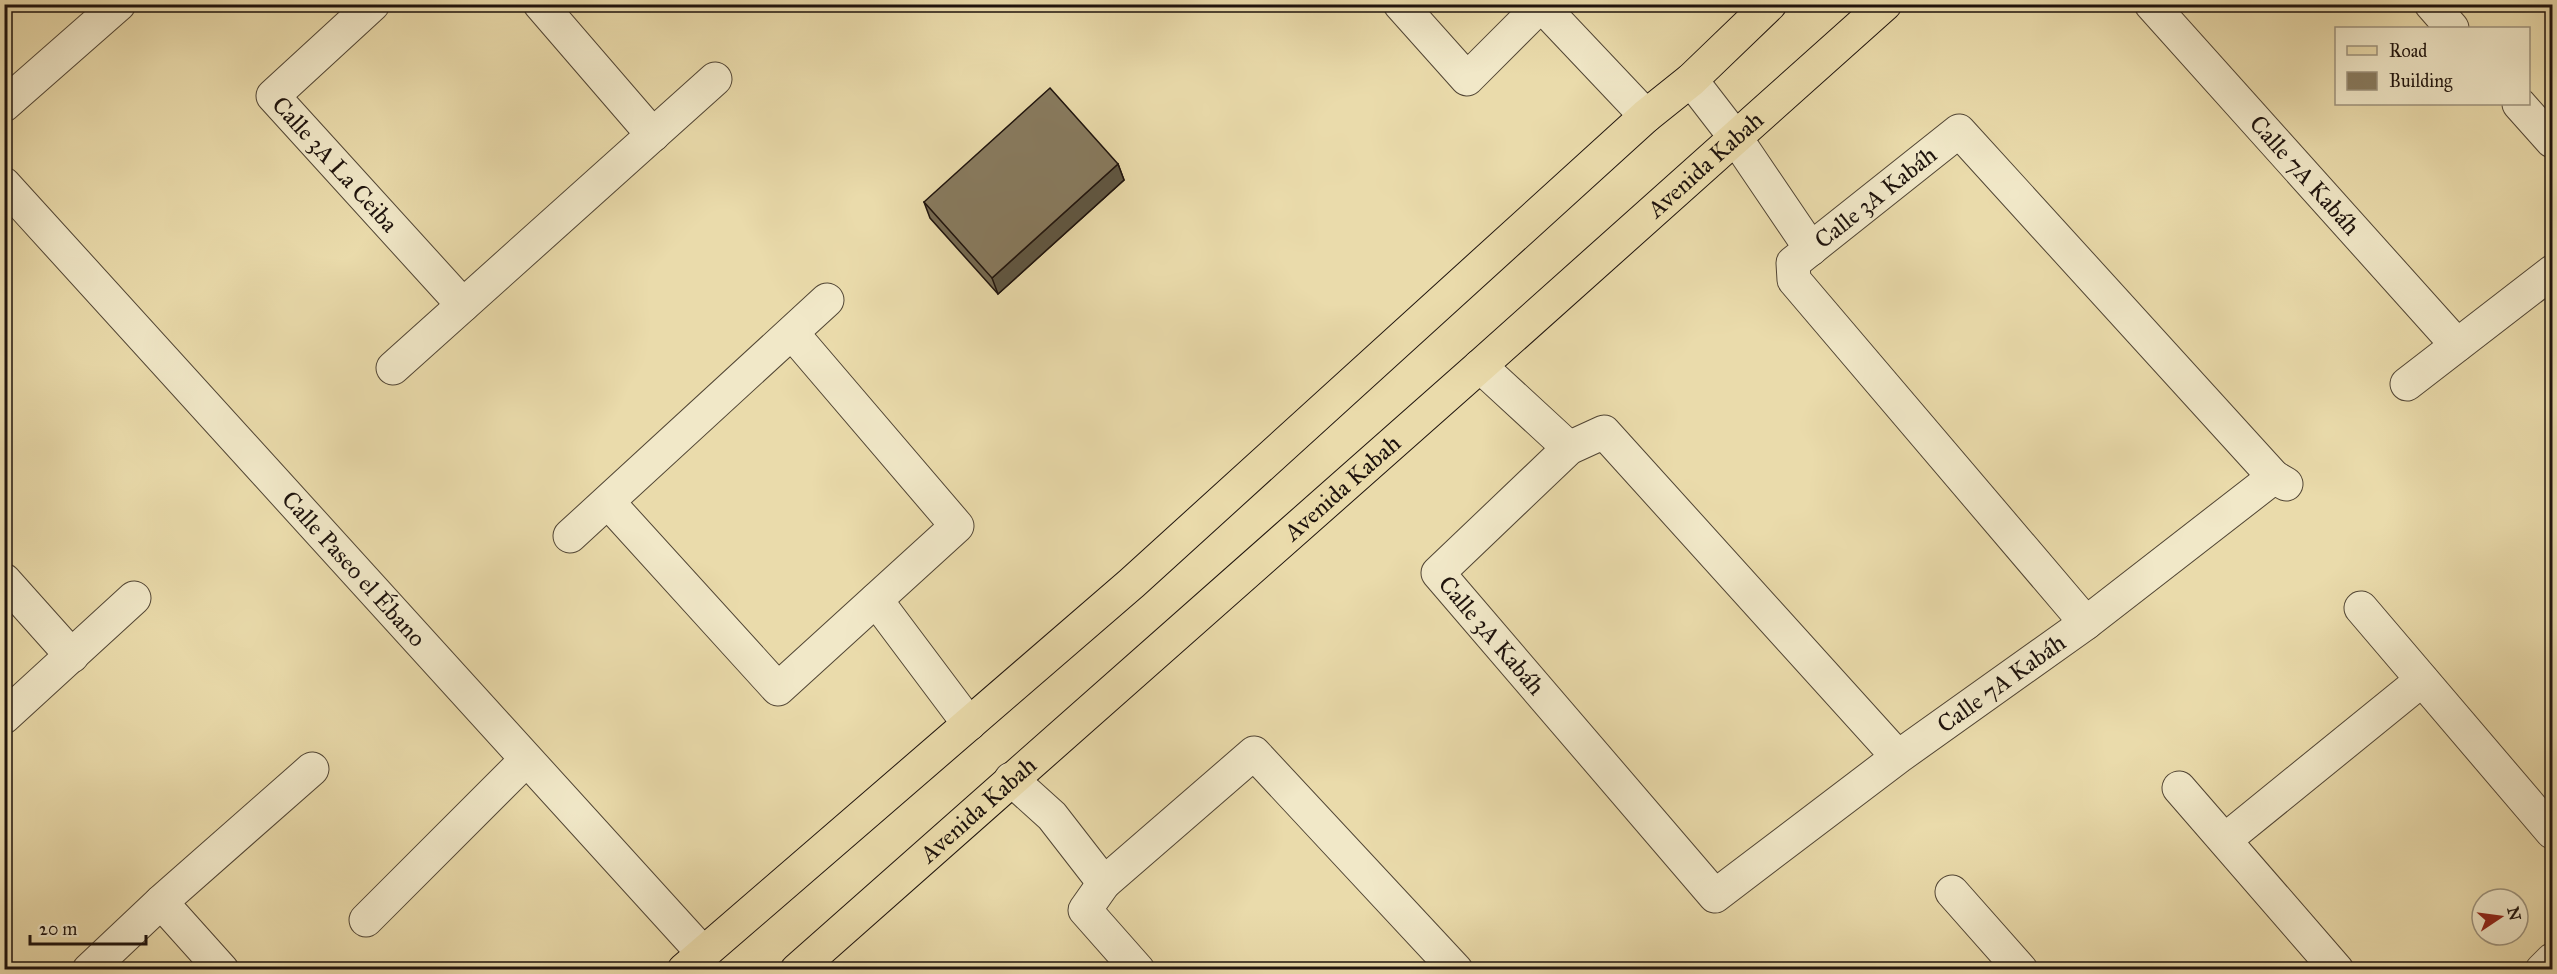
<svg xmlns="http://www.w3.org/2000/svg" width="2557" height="974" viewBox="0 0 2557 974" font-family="'IM FELL Great Primer',serif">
  <rect width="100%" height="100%" fill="#eadbab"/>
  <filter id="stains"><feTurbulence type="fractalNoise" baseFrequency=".00333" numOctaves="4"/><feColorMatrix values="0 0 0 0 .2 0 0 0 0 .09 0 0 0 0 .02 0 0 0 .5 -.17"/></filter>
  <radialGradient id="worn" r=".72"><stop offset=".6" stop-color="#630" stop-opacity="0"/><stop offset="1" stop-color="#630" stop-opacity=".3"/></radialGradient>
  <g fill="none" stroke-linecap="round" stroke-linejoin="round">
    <defs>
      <g id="minor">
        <path id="s1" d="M373,4L273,96L463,305"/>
        <polyline points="540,4 653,135"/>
        <polyline points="1400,4 1467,79 1542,4"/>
        <path id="s2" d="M2151,4L2457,345"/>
        <polyline points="2431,4 2452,28"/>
        <polyline points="1541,5 1646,116"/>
        <polyline points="1691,80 1735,137 1811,249"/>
        <polyline points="2519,104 2552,141"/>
        <polyline points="4,105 119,4"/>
        <path id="s3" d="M4,184L703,953"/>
        <polyline points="1480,366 1569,448"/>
        <polyline points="393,368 715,79"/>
        <polyline points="2407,384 2552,272"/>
        <polyline points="608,502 778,689 957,526 792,333"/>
        <polyline points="570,536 827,300"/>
        <polyline points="4,580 72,656"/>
        <polyline points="876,600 969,724"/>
        <polyline points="2361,608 2552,832"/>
        <path id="s4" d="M2086,623L1794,280L1793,263L1959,131L2274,477"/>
        <polyline points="4,717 134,598"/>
        <path id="s5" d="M1898,757L1604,432L1569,448L1438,573L1715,896L1898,757L2086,623L2274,477L2286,484"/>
        <polyline points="1011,779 1052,816 1104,883"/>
        <polyline points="2179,788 2337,970"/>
        <polyline points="2225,840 2422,680"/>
        <polyline points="1952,892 2021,970"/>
        <polyline points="161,902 222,970"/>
        <polyline points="366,920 526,760"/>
        <polyline points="89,970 161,902 312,769"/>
        <polyline points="1138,970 1085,910 1104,883 1254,753 1456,970"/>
        <polyline points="2542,970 2552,960"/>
      </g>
      <g id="major">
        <polyline points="684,970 1132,583 1646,116 1691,80 1770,4"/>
        <path id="s6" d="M797,970L1480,366L1885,4"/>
      </g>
    </defs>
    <!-- minor casing -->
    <use href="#minor" stroke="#514534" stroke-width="35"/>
    <!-- major casing -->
    <use href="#major" stroke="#1e130d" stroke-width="35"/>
    <!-- minor -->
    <use href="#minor" stroke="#f1e8c8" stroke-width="33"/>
    <!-- major -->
    <use href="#major" stroke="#eadbab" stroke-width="33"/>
  </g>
  <!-- wall -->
  <polygon fill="#756a52" stroke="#1e130d" stroke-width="1.5" points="1118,164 1124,180 998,294 930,218 924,202"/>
  <!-- shaded-wall -->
  <polygon fill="#5f5642" stroke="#1e130d" stroke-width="1.5" points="1118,164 1124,180 998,294 992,278"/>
  <!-- building -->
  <polygon fill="#887b5f" stroke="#1e130d" stroke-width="1.5" points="1050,88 1118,164 992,278 924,202"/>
  <g text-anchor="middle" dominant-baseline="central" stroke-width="6" stroke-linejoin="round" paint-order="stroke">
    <!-- street labels -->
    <g font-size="24" fill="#1e130d" stroke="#f1e8c8">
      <text stroke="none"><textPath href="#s1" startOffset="228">Calle 3A La Ceiba</textPath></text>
      <text stroke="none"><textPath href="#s6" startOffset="1214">Avenida Kabah</textPath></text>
      <text stroke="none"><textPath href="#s2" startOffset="230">Calle 7A Kabáh</textPath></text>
      <text stroke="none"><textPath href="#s4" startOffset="573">Calle 3A Kabáh</textPath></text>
      <text stroke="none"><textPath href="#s6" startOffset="728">Avenida Kabah</textPath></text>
      <text stroke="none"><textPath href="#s3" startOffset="520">Calle Paseo el Ébano</textPath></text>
      <text stroke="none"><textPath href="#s5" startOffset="740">Calle 3A Kabáh</textPath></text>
      <text stroke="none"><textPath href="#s5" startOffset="1440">Calle 7A Kabáh</textPath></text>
      <text stroke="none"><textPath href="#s6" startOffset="242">Avenida Kabah</textPath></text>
    </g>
  </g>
  <!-- margin -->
  <rect width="2557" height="974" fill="none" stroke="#eadbab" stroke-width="24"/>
  <rect x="6" y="6" width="2545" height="962" fill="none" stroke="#1e130d" stroke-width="3"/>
  <rect x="12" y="12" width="2533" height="950" fill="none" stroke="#1e130d" stroke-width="1.5"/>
  <!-- legend -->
  <rect x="2335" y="27" width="195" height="78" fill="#f1e8c8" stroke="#9d937d" stroke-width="1.5"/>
  <rect x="2347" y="46" width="30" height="9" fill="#eadbab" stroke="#9d937d" stroke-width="1.5"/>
  <text x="2389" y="57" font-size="18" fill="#1e130d">Road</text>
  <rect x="2347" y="72" width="30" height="18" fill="#887b5f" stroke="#9d937d" stroke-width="1.5"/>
  <text x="2389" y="87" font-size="18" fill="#1e130d">Building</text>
  <!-- north arrow -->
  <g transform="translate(2500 917) rotate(77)"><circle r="28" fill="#f1e8c8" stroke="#9d937d" stroke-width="1.5"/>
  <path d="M0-4.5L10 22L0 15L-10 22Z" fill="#8f2418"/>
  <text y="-9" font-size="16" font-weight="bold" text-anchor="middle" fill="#1e130d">N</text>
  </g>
  <!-- scale -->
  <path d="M30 935v9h116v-9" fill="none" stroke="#1e130d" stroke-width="3"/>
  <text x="39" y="935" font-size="18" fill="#1e130d" stroke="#f1e8c8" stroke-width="4.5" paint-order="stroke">20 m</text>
  <rect width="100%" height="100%" filter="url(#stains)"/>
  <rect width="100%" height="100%" fill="url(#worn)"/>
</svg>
